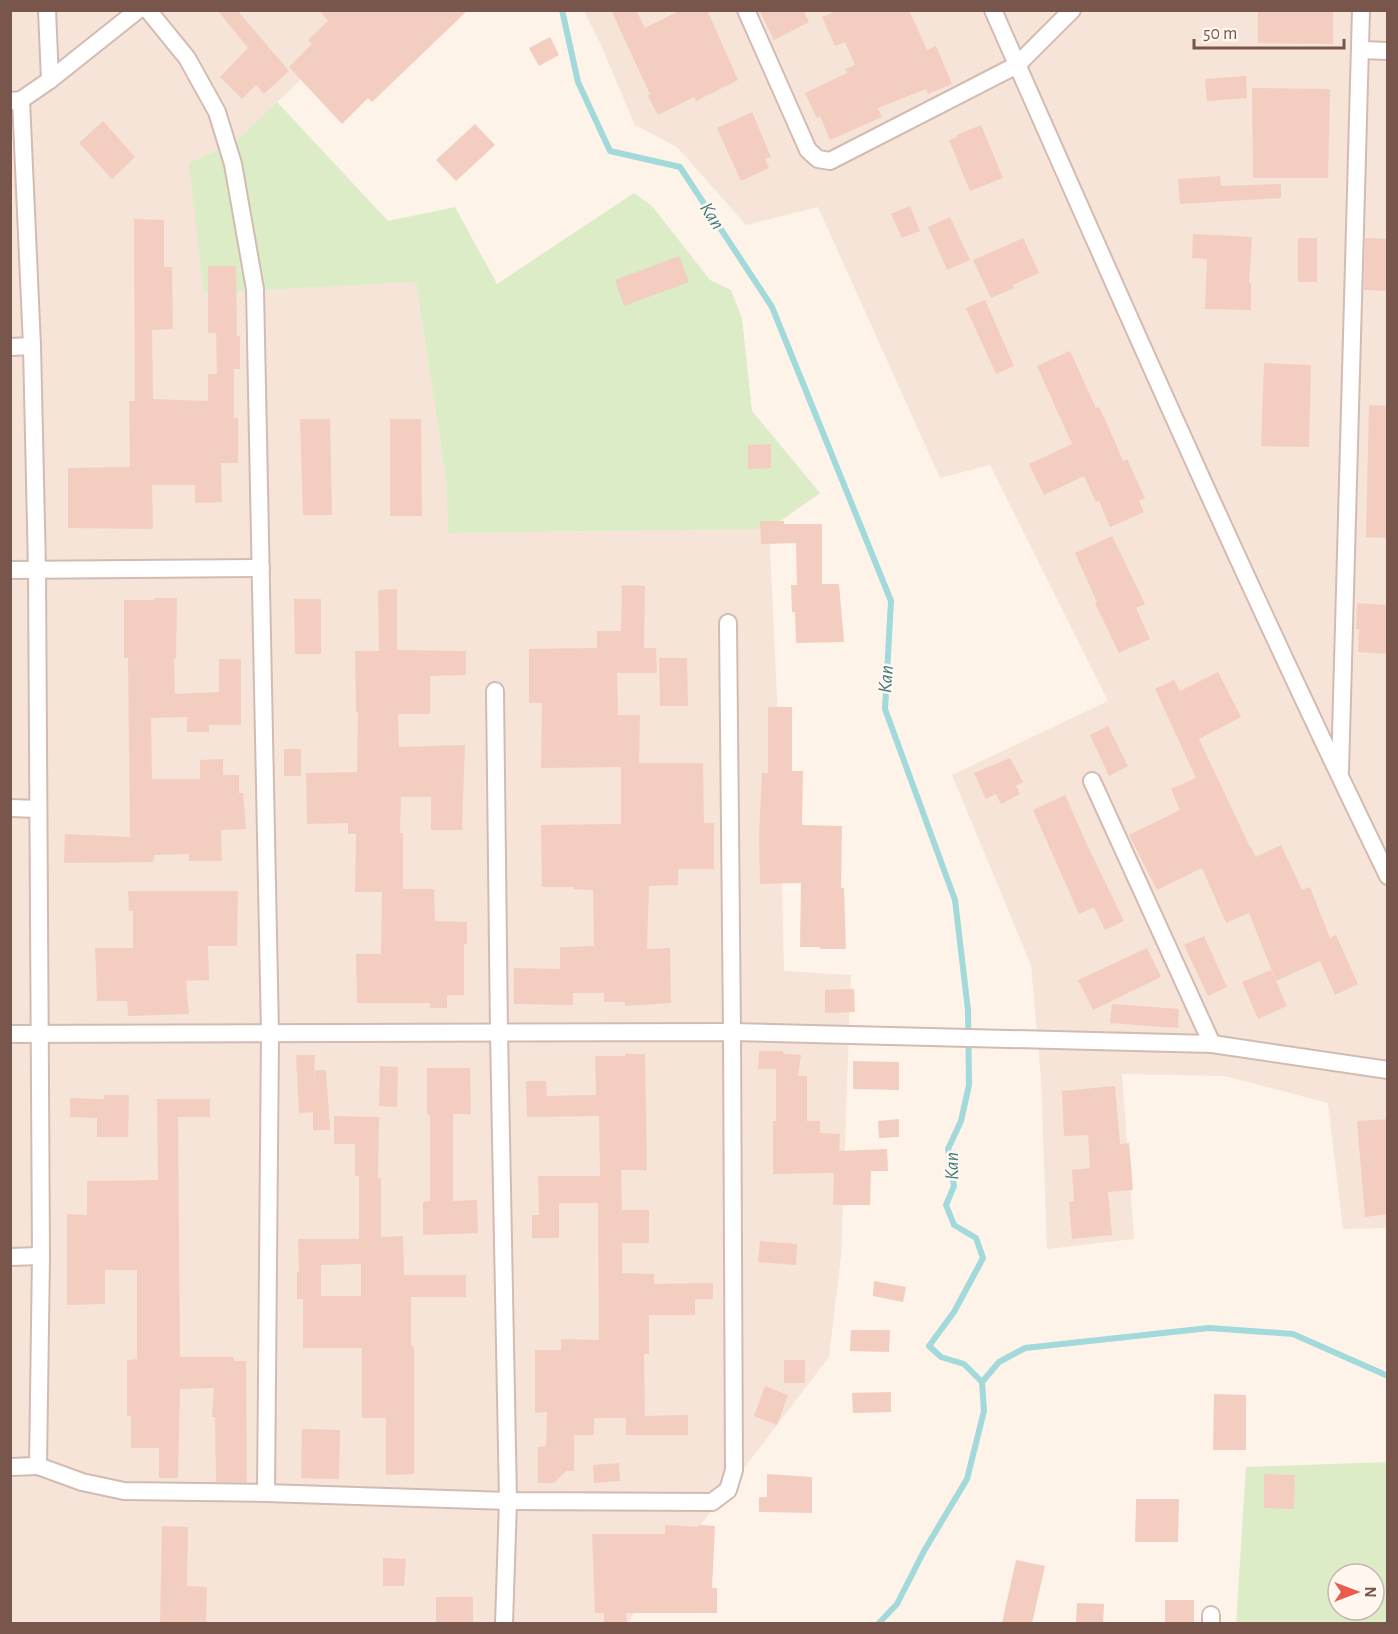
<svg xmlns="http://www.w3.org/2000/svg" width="1398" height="1634" viewBox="0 0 1398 1634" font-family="'Alegreya Sans',sans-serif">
  <rect width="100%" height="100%" fill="#fdf3e9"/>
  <!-- residential -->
  <g fill="#f5e4d7">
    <polygon points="11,11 373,11 233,144 205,293 416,282 446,479 448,533 769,529 778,717 784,971 851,975 841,1256 829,1357 640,1604 628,1623 11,1624"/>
    <polygon points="584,11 1387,11 1387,1228 1343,1229 1328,1103 1225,1076 1122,1074 1134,1239 1047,1249 1041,1078 1031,965 952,775 1108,701 990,465 940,478 818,207 746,225 677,147 635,125 600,43"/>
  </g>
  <!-- green -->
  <g fill="#dbecc7" fill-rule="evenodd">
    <polygon points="277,102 388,221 455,207 497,284 634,193 652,206 710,280 731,290 742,319 752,411 820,493 769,529 448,533 446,479 416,282 204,293 189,163 233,144"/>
    <path d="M1387,1462V1623L1236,1624L1246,1467ZM1338,1574H1374V1610H1338Z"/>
  </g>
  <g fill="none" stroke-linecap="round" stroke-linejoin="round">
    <!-- stream -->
    <g stroke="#a2d9da" stroke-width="6">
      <polyline points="562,10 578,82 610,151 680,167 772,307 891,601 885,709 955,900 968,1010 969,1085 961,1121 948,1149 954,1186 946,1205 954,1225 976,1238 983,1258 954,1312 929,1346 941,1357 964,1364 982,1382 984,1411 967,1479 924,1551 897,1604 878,1624"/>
      <polyline points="982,1382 999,1362 1025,1348 1209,1328 1293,1334 1388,1376"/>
    </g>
  </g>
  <!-- building -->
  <g fill="#f3cec0" fill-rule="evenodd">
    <polygon points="217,10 237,10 289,71 264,94 256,85 242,99 220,77 248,48"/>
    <polygon points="319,10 468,10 372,102 368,98 342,124 289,67 312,44 308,40 328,21"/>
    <polygon points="611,10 636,10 645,28 681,10 707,10 738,80 696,101 694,97 658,115 648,96 650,94"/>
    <polygon points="759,10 803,10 809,22 774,40"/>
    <polygon points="838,10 909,10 927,50 936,46 952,84 928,94 926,89 878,108 882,117 830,140 820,116 817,118 805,93 847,73 845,69 855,65 845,42 835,46 822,17"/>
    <polygon points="1258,10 1333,10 1333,44 1258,43"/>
    <polygon points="550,37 559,55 539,66 529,48"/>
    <polygon points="1246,76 1247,98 1207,101 1205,79"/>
    <polygon points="1252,88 1330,89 1328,178 1253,178"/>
    <polygon points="752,112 771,157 765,159 769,168 741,181 717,128"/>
    <polygon points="103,121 135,157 112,179 79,143"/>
    <polygon points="475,124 495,145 456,181 436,160"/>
    <polygon points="981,125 1003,178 970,191 949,140 957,137 956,135"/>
    <polygon points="1220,176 1221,186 1281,184 1281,198 1180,204 1178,179"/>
    <polygon points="910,206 920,231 902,238 891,214"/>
    <polygon points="950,217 970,260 947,270 928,227"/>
    <polygon points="134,219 164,220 164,267 172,267 173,329 152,330 153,399 208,401 208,374 217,374 216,333 208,333 208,266 236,266 237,336 240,336 240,369 234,369 234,418 238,418 238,463 221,463 222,502 195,503 195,485 152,485 153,529 68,528 68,468 130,467 129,401 135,401"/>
    <polygon points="1193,234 1252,237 1249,283 1251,283 1251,310 1205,309 1207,259 1192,258"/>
    <polygon points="1023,238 1039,273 1013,285 1014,288 991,298 973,260"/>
    <rect x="1298" y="238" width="19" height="44"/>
    <polygon points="1365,238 1388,239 1388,291 1364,290"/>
    <polygon points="679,256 689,282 624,306 615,280"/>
    <polygon points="985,300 1014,366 996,374 966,308"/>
    <polygon points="1070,351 1096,408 1099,407 1108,426 1123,461 1127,459 1145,498 1139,501 1144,512 1110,527 1099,501 1096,502 1084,476 1044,495 1029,464 1072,444 1037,366"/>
    <polygon points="1264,363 1311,365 1309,447 1261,446"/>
    <polygon points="1369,405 1388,406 1388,538 1366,537"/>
    <polygon points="300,419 330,419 332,515 303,515"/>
    <polygon points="390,419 421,419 422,516 390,516"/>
    <polygon points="771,444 771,468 748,469 748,445"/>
    <polygon points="760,521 784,521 784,524 822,524 822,584 839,584 844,642 796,643 795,612 792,612 791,585 797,585 796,543 761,544"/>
    <polygon points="1112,536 1145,604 1136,608 1150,639 1119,653 1095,603 1097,602 1075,553"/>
    <polygon points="622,585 645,586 644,648 656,648 657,673 617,673 618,715 640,715 639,763 703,763 704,823 714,823 714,869 678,869 678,885 649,886 647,949 670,948 671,1003 625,1006 625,1002 604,1002 604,993 573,993 573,1005 514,1004 514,968 560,969 560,947 594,946 593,890 574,889 574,887 542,887 541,825 621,824 621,767 541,768 542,703 529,703 529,649 597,648 597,631 621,631"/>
    <polygon points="397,589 397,650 466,651 466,675 430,676 430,714 398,714 399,747 465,745 462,830 431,830 431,797 401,797 400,833 403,833 403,889 434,889 435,921 467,922 467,944 464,944 464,995 447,995 447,1008 430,1008 430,1003 357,1003 356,954 381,954 382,892 355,892 356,834 348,834 348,823 307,824 306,773 357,772 358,712 356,712 355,651 379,651 378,590"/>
    <polygon points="154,598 177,598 176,659 174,659 175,694 219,692 219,659 241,659 241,725 209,725 209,732 187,732 187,717 151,718 152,779 200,779 200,760 223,759 223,775 239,775 239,793 243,793 246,829 221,830 222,861 189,861 189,854 154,855 153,862 64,863 65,834 130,837 128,658 124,658 124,600 154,600"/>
    <polygon points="294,599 321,599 321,654 295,654"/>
    <polygon points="1357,603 1388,605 1388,654 1358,652 1359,629 1356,629"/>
    <polygon points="659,658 687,658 688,706 660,706"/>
    <polygon points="1218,672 1241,717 1199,739 1250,847 1251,847 1256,857 1281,845 1302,890 1310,887 1330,938 1336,935 1358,984 1335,995 1320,961 1276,981 1249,913 1226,923 1202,868 1157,890 1129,835 1180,810 1171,789 1196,778 1155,689 1174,680 1180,691"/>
    <polygon points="768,707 792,707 792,771 803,771 802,825 842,826 841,888 844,888 846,949 820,949 820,947 800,947 801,883 760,884 759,834 762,773 768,773"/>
    <polygon points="1108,726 1128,766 1109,776 1090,735"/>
    <rect x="284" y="749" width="17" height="27"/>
    <polygon points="1010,758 1023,782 1016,786 1020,794 1001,804 996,794 986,799 974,773"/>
    <polygon points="1065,795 1089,849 1124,921 1105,930 1094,907 1079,914 1033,810"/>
    <polygon points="128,891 238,891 237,946 208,946 209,980 186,981 189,1014 128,1016 127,1001 97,1001 95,948 133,948 133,911 129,911"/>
    <polygon points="1204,936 1227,987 1208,996 1184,945"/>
    <polygon points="1147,948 1161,977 1093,1010 1078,980"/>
    <polygon points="1271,970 1287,1006 1258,1019 1242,982"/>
    <polygon points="854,989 855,1012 825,1013 825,990"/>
    <polygon points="1112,1004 1179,1009 1178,1028 1110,1023"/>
    <polygon points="759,1051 783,1051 783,1054 801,1055 798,1076 807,1076 807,1121 820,1121 820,1133 840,1134 839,1151 887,1149 888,1171 871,1171 870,1205 833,1205 834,1173 773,1174 773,1121 776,1121 776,1069 758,1069"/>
    <polygon points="625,1054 645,1054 647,1170 621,1170 622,1210 649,1210 649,1243 622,1243 622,1273 654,1274 654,1284 713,1283 713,1299 695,1299 695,1315 649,1315 649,1354 644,1354 645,1416 688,1415 688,1435 626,1435 626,1418 594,1418 594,1435 574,1435 574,1471 566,1471 554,1483 538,1483 538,1447 546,1446 547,1412 535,1413 535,1350 561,1350 561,1339 599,1340 598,1203 559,1203 559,1238 532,1238 532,1215 539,1215 538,1176 600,1176 599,1116 527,1117 526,1081 546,1081 547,1096 596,1095 595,1056 625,1056"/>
    <polygon points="296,1055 315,1055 314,1081 315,1070 326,1070 330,1130 313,1130 313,1112 299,1113"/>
    <polygon points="853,1061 899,1062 899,1090 853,1089"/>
    <polygon points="380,1066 398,1067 397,1107 379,1106"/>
    <polygon points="427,1068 470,1068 471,1114 453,1114 453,1201 477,1200 478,1233 423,1235 423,1202 430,1201 430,1114 427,1115"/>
    <polygon points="1115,1086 1120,1144 1129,1143 1133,1190 1108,1192 1112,1235 1072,1239 1069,1202 1074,1201 1072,1170 1090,1168 1088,1135 1064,1136 1062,1091"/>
    <polygon points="104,1095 129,1095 128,1137 97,1137 97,1118 70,1117 70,1098 104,1099"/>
    <polygon points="157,1099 210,1099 210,1117 178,1117 180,1357 234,1357 234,1361 246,1361 247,1482 216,1482 215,1417 212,1417 214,1388 180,1389 178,1478 159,1478 159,1448 131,1448 131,1416 127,1416 127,1360 137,1359 137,1270 105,1270 105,1304 67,1305 67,1214 87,1215 87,1181 158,1180"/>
    <path d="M334,1116L379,1117L378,1178H381V1237L403,1236L404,1275H466V1297H411V1346H414V1474L386,1475V1418H362V1348H303V1299H297V1272H299L298,1239H359V1176H355V1144H334ZM361,1264V1296H321V1265Z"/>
    <polygon points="899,1119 899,1137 879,1138 878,1121"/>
    <polygon points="1388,1119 1388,1214 1365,1217 1357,1121"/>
    <polygon points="760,1241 797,1244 796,1265 758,1262"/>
    <polygon points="874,1281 906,1287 903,1302 873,1296"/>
    <polygon points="851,1330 890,1330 889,1352 850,1351"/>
    <rect x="784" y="1360" width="21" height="23"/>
    <polygon points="765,1386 788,1395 777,1425 754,1416"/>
    <polygon points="891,1392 891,1412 853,1413 852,1393"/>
    <polygon points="1214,1394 1246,1395 1246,1450 1213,1450"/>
    <polygon points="302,1429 340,1430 339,1479 301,1478"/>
    <polygon points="619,1463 620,1481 594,1483 593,1465"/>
    <polygon points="767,1474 812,1477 812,1513 759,1512 759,1497 767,1497"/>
    <polygon points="1264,1474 1295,1475 1294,1509 1264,1508"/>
    <polygon points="1136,1499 1179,1499 1178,1542 1135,1542"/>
    <polygon points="665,1525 698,1527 698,1525 715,1526 712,1588 717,1588 717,1613 626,1613 627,1623 604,1623 604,1613 595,1613 592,1534 665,1534"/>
    <polygon points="162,1526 188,1527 187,1586 207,1587 206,1623 160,1623"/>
    <polygon points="383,1558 406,1559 404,1586 383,1586"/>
    <polygon points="1016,1560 1045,1566 1032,1623 1002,1623"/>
    <rect x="436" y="1597" width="37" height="26"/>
    <rect x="1165" y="1600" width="29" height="23"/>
    <polygon points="1077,1603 1104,1604 1103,1623 1076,1623"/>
  </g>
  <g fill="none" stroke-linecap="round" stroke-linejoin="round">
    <defs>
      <g id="minor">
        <polyline points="47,10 50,80"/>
        <polyline points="148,10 187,58 217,112 233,164 255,289 270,1034 266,1493"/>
        <polyline points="746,10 808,150 818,159 830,161 1017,65 1072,10"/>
        <path d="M993,10C1121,300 1249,591 1388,876"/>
        <polyline points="1360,50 1388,51"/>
        <polyline points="21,100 32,346 37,570 41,1256 38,1466 82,1482 124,1491 266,1493 508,1501 712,1502 728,1490 734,1470 732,1032 728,623"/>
        <polyline points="11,101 21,100 50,80 138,10"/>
        <polyline points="10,347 32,346"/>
        <polyline points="10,570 261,568"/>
        <polyline points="495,691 499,1033 508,1501 504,1624"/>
        <polyline points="1340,771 1361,10"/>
        <polyline points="1092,781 1212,1044"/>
        <polyline points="10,808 38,809"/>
        <polyline points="10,1034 732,1032 1212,1044 1388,1070"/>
        <polyline points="10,1257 41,1256"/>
        <polyline points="10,1467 38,1466"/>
        <polyline points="1211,1615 1211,1624"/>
      </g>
    </defs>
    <!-- minor casing -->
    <use href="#minor" stroke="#d3bbb1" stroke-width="20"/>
    <!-- minor -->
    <use href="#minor" stroke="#fff" stroke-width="16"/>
  </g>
  <g text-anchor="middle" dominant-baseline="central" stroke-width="5" stroke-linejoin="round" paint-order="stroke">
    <!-- water labels -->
    <g font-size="20" font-style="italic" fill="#3e7c7e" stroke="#fff7f0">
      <text transform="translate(712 216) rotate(57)">Kan</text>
      <text transform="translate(886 679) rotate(-86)">Kan</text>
      <text transform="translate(952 1166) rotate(-91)">Kan</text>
    </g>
  </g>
  <!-- border -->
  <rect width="1398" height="1634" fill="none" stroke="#79564b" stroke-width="24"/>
  <!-- north arrow -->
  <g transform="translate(1356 1592) rotate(90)"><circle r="28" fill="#fff7f0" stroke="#c9b7ae" stroke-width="1.5"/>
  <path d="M0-4.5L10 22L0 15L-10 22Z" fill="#e95b4d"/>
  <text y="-9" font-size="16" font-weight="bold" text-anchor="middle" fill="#79564b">N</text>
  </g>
  <!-- scale -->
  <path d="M1194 39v9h150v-9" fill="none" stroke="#79564b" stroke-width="3"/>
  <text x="1203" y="39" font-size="18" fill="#79564b" stroke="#fff7f0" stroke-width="4.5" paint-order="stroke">50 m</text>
</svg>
